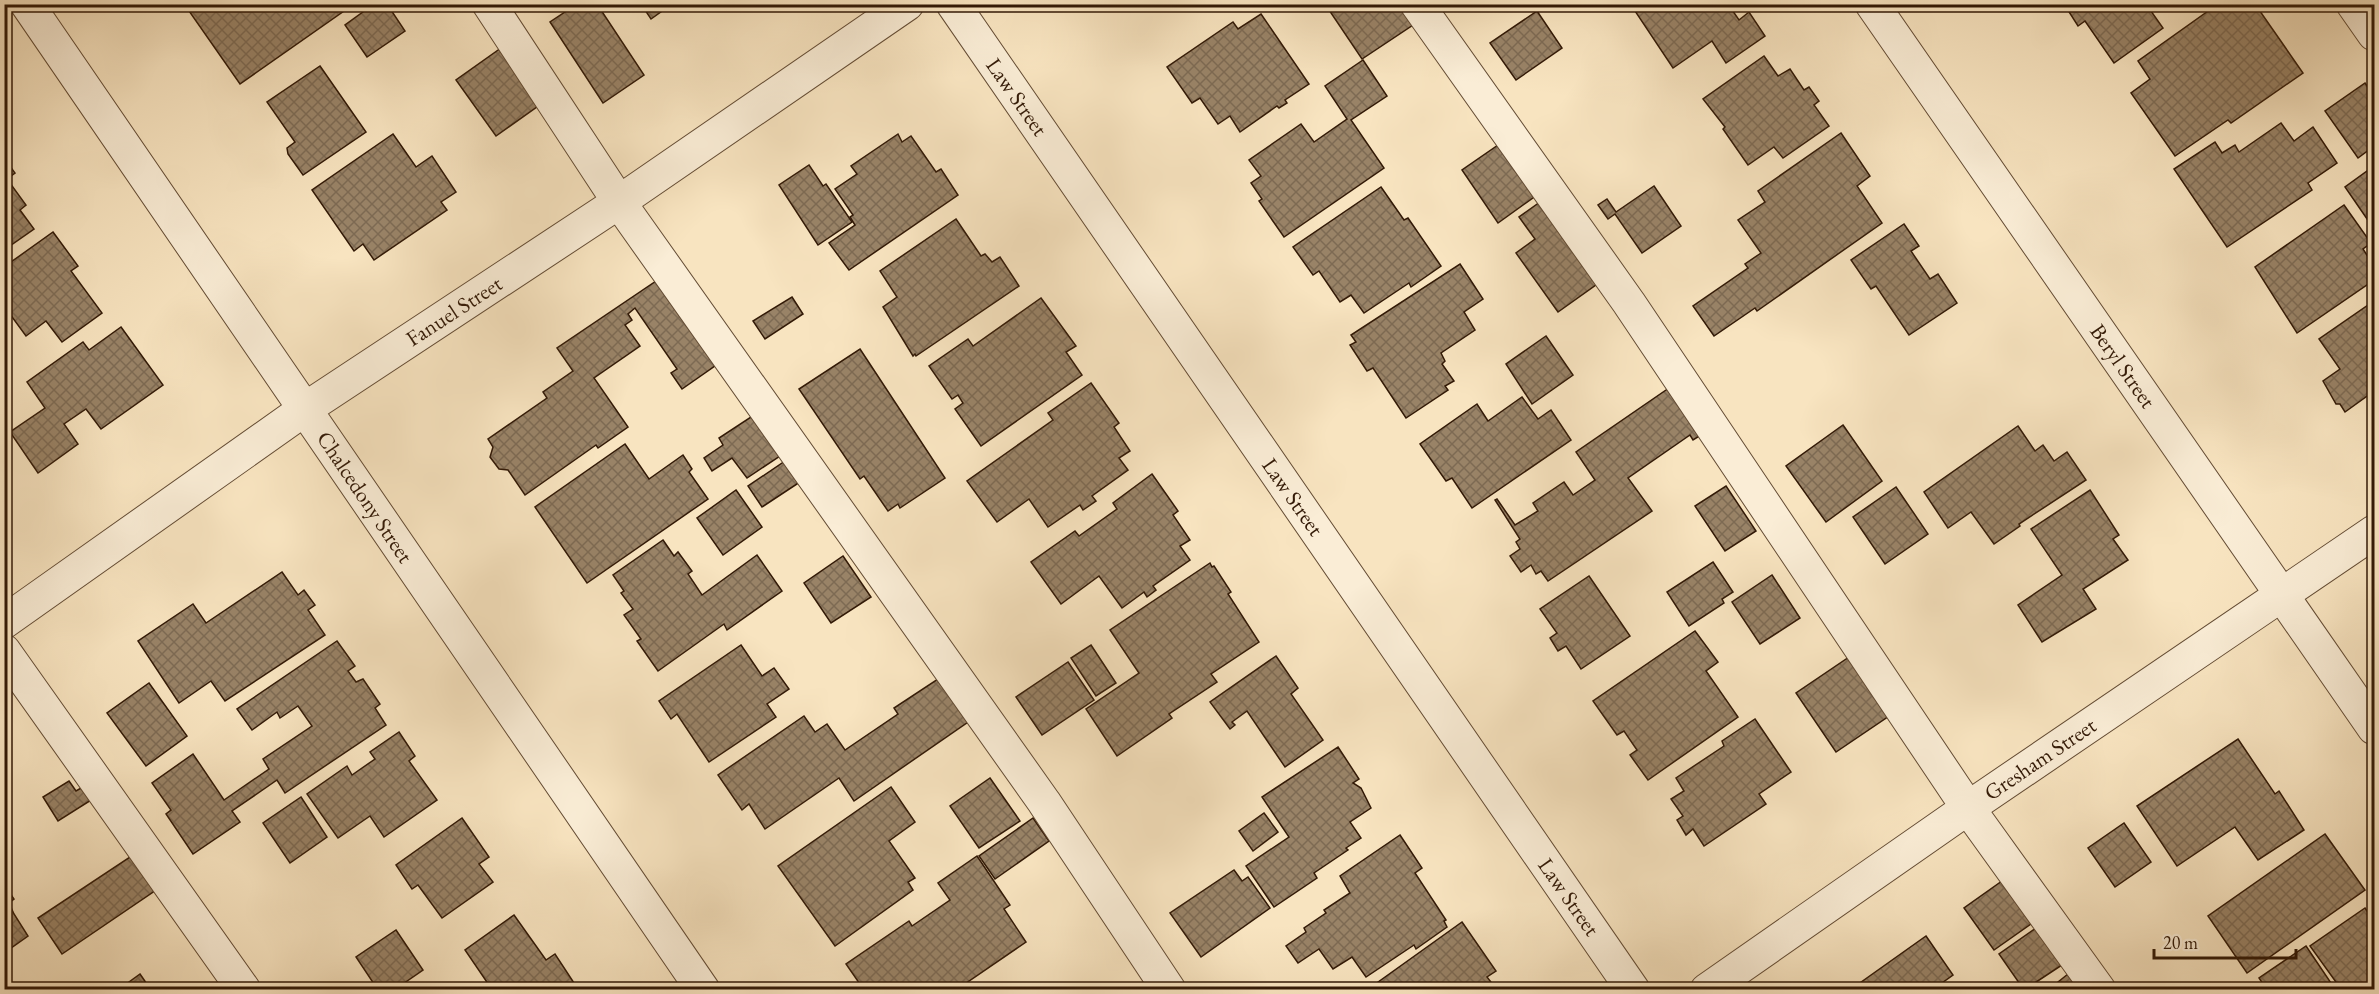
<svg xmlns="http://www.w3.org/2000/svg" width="2379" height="994" viewBox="0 0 2379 994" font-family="'EB Garamond',serif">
  <defs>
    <pattern id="building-cross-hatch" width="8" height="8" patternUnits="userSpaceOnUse" patternTransform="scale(1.5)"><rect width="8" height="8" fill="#998367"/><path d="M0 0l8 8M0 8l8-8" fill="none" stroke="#7d6a53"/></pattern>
  </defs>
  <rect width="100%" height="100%" fill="#f8e4c0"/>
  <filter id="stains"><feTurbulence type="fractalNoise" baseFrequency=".00333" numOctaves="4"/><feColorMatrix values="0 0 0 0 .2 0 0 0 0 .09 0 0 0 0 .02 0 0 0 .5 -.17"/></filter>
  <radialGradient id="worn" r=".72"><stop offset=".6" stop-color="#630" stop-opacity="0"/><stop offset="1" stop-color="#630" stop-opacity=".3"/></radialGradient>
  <!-- building -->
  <g fill="url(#building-cross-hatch)" stroke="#321906" stroke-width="1.5">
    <polygon points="198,4 354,4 240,84 189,11"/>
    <polygon points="374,4 387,4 405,31 367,57 345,25"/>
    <polygon points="577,4 597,4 644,75 603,103 550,22"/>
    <polygon points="641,4 672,4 651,19"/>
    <polygon points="1325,4 1403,4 1416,23 1362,59"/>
    <polygon points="1644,4 1728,4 1739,20 1749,12 1765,36 1726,63 1712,41 1673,68 1635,11"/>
    <polygon points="2064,4 2146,4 2163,28 2114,63 2085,21 2078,26"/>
    <polygon points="2218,4 2255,4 2303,73 2231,123 2228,120 2175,156 2131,93 2150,79 2138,61"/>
    <polygon points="1537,11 1562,48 1516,80 1490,43"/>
    <polygon points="1261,14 1309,84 1285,100 1287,103 1279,108 1277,106 1240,132 1230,116 1218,124 1200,98 1192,103 1167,67 1233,22 1238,29"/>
    <polygon points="501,48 541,104 496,136 456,80"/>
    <polygon points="1764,56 1778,76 1790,69 1804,90 1809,87 1819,101 1814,105 1829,126 1783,158 1774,147 1748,165 1723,129 1725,127 1703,99"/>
    <polygon points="1363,60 1387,96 1351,120 1384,168 1284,237 1259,201 1262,199 1251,183 1261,176 1249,160 1301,124 1314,142 1347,119 1325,86"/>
    <polygon points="320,66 366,132 303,175 288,154 287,148 295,142 267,102"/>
    <polygon points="2365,83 2374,96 2374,146 2358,158 2325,111"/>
    <polygon points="2281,123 2294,141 2313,127 2337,163 2308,183 2312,190 2227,247 2174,169 2215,142 2222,153 2235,145 2239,152"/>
    <polygon points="1841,133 1870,176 1857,186 1882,223 1757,311 1755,308 1714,336 1693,306 1748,268 1745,264 1761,253 1738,220 1765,202 1758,191"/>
    <polygon points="393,134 416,167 432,156 456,192 441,202 447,210 374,260 363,244 354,251 312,190"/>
    <polygon points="898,134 902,142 911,136 936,172 941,169 958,195 849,270 829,243 855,225 850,217 853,215 835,189 857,174 851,166"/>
    <polygon points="1501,143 1537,195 1498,223 1462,170"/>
    <polygon points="4,158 15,173 7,179 26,205 20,210 34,229 4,250"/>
    <polygon points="809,165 823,186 826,184 852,222 818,245 779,185"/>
    <polygon points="2374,166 2374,229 2345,187"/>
    <polygon points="1654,186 1681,226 1642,253 1615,214 1608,219 1598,205 1607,199 1616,212"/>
    <polygon points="1381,187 1404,220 1408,218 1441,266 1411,287 1409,283 1364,313 1351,295 1340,302 1319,271 1313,275 1293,247"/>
    <polygon points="1540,202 1600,282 1558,312 1516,253 1535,239 1519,217"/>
    <polygon points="2344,205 2371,243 2363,249 2374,266 2374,280 2297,333 2255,267"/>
    <polygon points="956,219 981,256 985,254 992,262 1000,257 1019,286 916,356 915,354 913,356 883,307 897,297 880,271"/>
    <polygon points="1904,224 1919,246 1911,251 1930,279 1938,274 1957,303 1909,335 1876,286 1871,289 1851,260"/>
    <polygon points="53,232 78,266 71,271 102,313 62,342 46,321 26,336 4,306 4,300 9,296 4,291 4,267"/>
    <polygon points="1460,264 1483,299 1464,312 1475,330 1441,353 1445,361 1442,364 1454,381 1445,386 1448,390 1406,418 1373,368 1367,371 1350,345 1356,342 1351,335"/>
    <polygon points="665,275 722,361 682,389 671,373 677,369 635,308 628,314 632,320 625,325 640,346 594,378 628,427 598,448 596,445 525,495 508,470 499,469 490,457 493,447 488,439 547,398 543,392 573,371 557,348"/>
    <polygon points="792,297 803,314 765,339 753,321"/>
    <polygon points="1041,298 1076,346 1066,352 1082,375 981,446 955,409 963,403 958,395 952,399 929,366 968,339 973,346"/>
    <polygon points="2374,301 2374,391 2345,412 2340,404 2336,404 2323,381 2340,369 2319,339"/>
    <polygon points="121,327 163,385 101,429 86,409 64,424 78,444 38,473 10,432 45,408 27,382 83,342 89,350"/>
    <polygon points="1546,336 1573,375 1532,404 1506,364"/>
    <polygon points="860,349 945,478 900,508 898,504 888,511 864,476 860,479 799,389"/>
    <polygon points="1091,383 1119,423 1114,427 1130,451 1119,458 1128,470 1092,496 1096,501 1083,510 1080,505 1048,527 1029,499 997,522 967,481 1053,420 1048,413"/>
    <polygon points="1669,388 1701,435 1693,440 1690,435 1628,478 1652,511 1548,581 1541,571 1536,574 1531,565 1521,572 1510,556 1520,549 1516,542 1520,539 1495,500 1497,499 1515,525 1538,511 1533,503 1564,482 1573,495 1595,480 1576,452"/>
    <polygon points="1522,397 1538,419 1551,410 1571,440 1472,508 1452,478 1446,481 1420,444 1477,404 1488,421"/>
    <polygon points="757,413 783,454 747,478 732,458 712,471 704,458 723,445 719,438"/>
    <polygon points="1843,425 1882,481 1826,522 1786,466"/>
    <polygon points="2018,426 2035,451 2043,445 2054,461 2067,452 2086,480 2019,524 2020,526 1994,544 1971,512 1948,528 1924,492"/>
    <polygon points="625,444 649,479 683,455 692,469 689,472 708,499 587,583 535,507"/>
    <polygon points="788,459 803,480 762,507 748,486"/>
    <polygon points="1152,474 1178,511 1173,515 1190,540 1180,546 1190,560 1153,586 1156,590 1147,597 1144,592 1122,608 1099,576 1061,604 1031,562 1075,531 1079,536 1117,509 1113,503"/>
    <polygon points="1726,486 1756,531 1725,551 1695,506"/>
    <polygon points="1896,487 1928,534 1885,564 1853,517"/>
    <polygon points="736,490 762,527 723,555 697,518"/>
    <polygon points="2090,490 2119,535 2113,539 2128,560 2083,589 2096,609 2042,642 2018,605 2062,575 2031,529"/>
    <polygon points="663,540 674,556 678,552 692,571 688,574 702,595 757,555 782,591 727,630 724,624 658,671 637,641 641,639 624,615 633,609 621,593 624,591 613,575"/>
    <polygon points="843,556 871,597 831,623 804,583"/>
    <polygon points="1713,562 1733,592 1722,599 1724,603 1689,626 1667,592"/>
    <polygon points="1210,563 1212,567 1214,566 1231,592 1228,594 1259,642 1211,674 1217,682 1169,714 1172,718 1117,756 1086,709 1139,673 1110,630"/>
    <polygon points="282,572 298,595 304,590 315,605 308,610 325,635 225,701 211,681 179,703 138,641 193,604 206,623"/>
    <polygon points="1772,575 1800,618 1760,644 1732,602"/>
    <polygon points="1589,576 1630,636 1581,669 1566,646 1558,651 1550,638 1557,633 1540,609"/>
    <polygon points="1695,631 1718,662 1706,671 1738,717 1648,780 1630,755 1637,750 1624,731 1617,735 1593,701"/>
    <polygon points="337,641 355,666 348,671 356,682 363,679 380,704 375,708 386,725 285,793 277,780 232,811 240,822 193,854 166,814 171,810 152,783 193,754 224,800 269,769 263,759 312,726 298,706 280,718 277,712 252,730 237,709"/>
    <polygon points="741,645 762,676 774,668 789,689 767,704 776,717 709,762 677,714 671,719 659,701"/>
    <polygon points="1091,645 1116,683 1096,696 1071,658"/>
    <polygon points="1855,653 1895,712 1836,752 1796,693"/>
    <polygon points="1276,656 1298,688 1291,694 1323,740 1285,767 1247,711 1232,722 1235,725 1230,729 1210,702"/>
    <polygon points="1068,662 1094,700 1042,735 1016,697"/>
    <polygon points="941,677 971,720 854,801 839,778 765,829 749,804 742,810 718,775 804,716 815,732 827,724 845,750 898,714 894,708"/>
    <polygon points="149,683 187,736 146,766 107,713"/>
    <polygon points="1755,719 1791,772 1759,794 1766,804 1704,846 1693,829 1686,835 1677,820 1683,816 1671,799 1684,791 1676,778 1724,746 1722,741"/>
    <polygon points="399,732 415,756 409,761 437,800 384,837 370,816 338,838 307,794 347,766 352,775 375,759 370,752"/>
    <polygon points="2238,739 2275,794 2279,791 2304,830 2258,860 2235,827 2177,866 2137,806"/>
    <polygon points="1338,747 1359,779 1353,783 1361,788 1371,808 1350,822 1361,838 1346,848 1348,850 1314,873 1317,878 1274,907 1246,866 1289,837 1262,797"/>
    <polygon points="990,778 1020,821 979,848 950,806"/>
    <polygon points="69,781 76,791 88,784 96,797 58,821 43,797"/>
    <polygon points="891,787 915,822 889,841 915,878 908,882 913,890 835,946 778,866"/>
    <polygon points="301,797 327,837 290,863 263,823"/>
    <polygon points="4,813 10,822 4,826"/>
    <polygon points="1264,813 1278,832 1253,851 1239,831"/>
    <polygon points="462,818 489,857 479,864 493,882 442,918 418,885 412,889 396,865"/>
    <polygon points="1033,818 1049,841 995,879 979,856"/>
    <polygon points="2124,823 2151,862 2115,887 2088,848"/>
    <polygon points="2325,834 2365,890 2247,973 2208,916"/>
    <polygon points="1400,835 1422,868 1415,873 1446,920 1444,921 1447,927 1416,949 1414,945 1366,977 1352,957 1333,969 1319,949 1298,963 1286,946 1306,932 1304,928 1326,913 1324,910 1350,893 1340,876"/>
    <polygon points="139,851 162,886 62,954 38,918"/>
    <polygon points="977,856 1010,905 1004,909 1026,942 956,990 864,990 846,964 909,921 912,926 950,900 938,883"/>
    <polygon points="1234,870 1242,881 1248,877 1270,908 1201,957 1170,913"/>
    <polygon points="2009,876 2038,919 1994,950 1964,908"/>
    <polygon points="5,886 14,899 9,903 14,914 28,936 4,953"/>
    <polygon points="2365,908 2374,921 2374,989 2351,990 2349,987 2335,990 2332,985 2336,982 2310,946"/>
    <polygon points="514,915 546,960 555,954 578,989 490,990 491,988 465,950"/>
    <polygon points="1462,922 1496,971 1487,977 1497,990 1367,990"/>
    <polygon points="2036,928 2062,965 2024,990 1999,954"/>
    <polygon points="396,930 423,970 394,990 378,990 356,957"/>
    <polygon points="1926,936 1953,975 1932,990 1850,990"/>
    <polygon points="2306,946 2331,983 2322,990 2267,990 2259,978"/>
    <polygon points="140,974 151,990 118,990"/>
    <polygon points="2068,974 2080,990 2048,990"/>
    <polygon points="31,983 35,990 22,990"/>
  </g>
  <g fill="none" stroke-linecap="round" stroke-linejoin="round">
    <defs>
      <g id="minor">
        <polyline points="27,4 703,990"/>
        <polyline points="489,4 619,202 1044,802 1169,990"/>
        <polyline points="953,4 1633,990"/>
        <polyline points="1417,4 1629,303 1968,808 2099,990"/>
        <polyline points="1872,4 2374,728"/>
        <polyline points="2353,4 2374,34"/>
        <polyline points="4,622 305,409 619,202 907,4"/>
        <polyline points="4,651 244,990"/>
        <polyline points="1707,990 1968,808 2374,532"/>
      </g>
    </defs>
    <!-- minor casing -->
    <use href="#minor" stroke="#644c34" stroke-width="35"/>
    <!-- minor -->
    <use href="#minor" stroke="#faedd6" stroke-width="33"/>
  </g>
  <g text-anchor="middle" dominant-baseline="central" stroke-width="4.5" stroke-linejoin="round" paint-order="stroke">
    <!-- street labels -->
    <g font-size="22" fill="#321906" stroke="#faedd6">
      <text transform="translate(1017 97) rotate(55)">Law Street</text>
      <text transform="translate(454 311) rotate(-33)">Fanuel Street</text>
      <text transform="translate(2123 366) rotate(55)">Beryl Street</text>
      <text transform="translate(365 497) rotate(56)">Chalcedony Street</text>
      <text transform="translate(1293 497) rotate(55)">Law Street</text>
      <text transform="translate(2040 759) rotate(-34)">Gresham Street</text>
      <text transform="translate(1569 897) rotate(55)">Law Street</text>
    </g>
  </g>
  <!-- margin -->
  <rect width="2379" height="994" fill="none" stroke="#f8e4c0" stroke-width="24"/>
  <rect x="6" y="6" width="2367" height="982" fill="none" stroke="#321906" stroke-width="3"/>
  <rect x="12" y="12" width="2355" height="970" fill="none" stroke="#321906" stroke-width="1.5"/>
  <!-- scale -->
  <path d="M2154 949v9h142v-9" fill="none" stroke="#321906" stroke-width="3"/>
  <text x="2163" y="949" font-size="18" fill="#321906" stroke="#faedd6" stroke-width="4.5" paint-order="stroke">20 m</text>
  <rect width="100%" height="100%" filter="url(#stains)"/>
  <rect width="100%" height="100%" fill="url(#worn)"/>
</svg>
